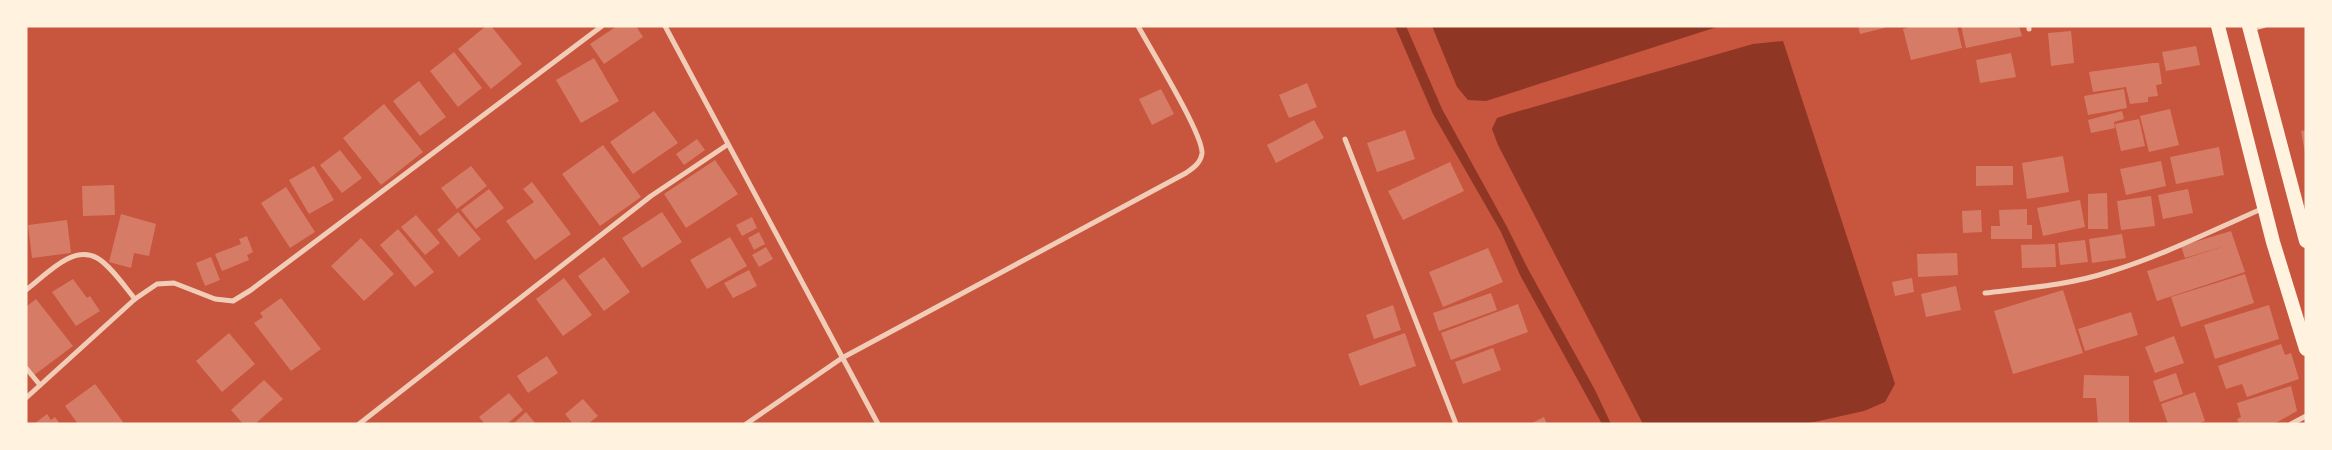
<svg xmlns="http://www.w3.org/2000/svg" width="2332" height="450" viewBox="0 0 2332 450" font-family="'Exo 2',sans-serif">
  <rect width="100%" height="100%" fill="#c8553d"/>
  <!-- water -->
  <g fill="#8f3625">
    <polygon points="1395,26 1406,26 1442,109 1507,227 1528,269 1595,390 1611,424 1602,424 1520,275 1501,232 1433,114"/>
    <polygon points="1432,26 1720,26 1486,101 1468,100 1457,87"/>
    <polygon points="1783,41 1895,384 1885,402 1864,411 1805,424 1643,424 1498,145 1492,129 1497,118 1509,114 1753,44"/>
  </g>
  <!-- building -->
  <g fill="#d67c66">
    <polygon points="486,26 491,26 522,64 491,89 458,49"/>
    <polygon points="617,26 636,26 643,37 604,64 590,44"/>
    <polygon points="1858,26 1888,26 1888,27 1860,34"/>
    <polygon points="1912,26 1957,26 1962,48 1911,60 1903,29"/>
    <polygon points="1961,26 2019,26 2022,36 1966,48"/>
    <polygon points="2071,31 2074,63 2051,66 2048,33"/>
    <polygon points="2196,46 2200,65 2166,71 2162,52"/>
    <polygon points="454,52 482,88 458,107 430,71"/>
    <polygon points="2011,53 2016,77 1980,83 1976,60"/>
    <polygon points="594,58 619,101 581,123 556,80"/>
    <polygon points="2153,63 2159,63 2162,84 2156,85 2158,96 2148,97 2148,102 2130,104 2126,87 2093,92 2089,72"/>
    <polygon points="419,81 446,117 420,136 393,101"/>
    <polygon points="1307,83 1317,107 1289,118 1279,95"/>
    <polygon points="1161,89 1174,114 1152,125 1139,99"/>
    <polygon points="2124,89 2127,108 2088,115 2084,96"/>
    <polygon points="384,104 423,152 381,185 343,138"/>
    <polygon points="2170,109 2179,145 2149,152 2140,116"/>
    <polygon points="654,111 678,143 633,174 610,142"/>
    <polygon points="2122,111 2124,119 2114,122 2115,128 2091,133 2088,120"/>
    <polygon points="2139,119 2145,146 2121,151 2115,124"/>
    <polygon points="1314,120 1324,138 1276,163 1267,145"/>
    <polygon points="1405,130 1415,159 1377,172 1367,143"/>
    <polygon points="2306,130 2306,153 2305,153 2301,131"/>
    <polygon points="697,139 705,150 684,165 676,154"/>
    <polygon points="603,145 641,197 600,226 562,174"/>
    <polygon points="2219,147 2224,175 2176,184 2170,157"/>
    <polygon points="340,150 362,178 342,193 320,165"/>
    <polygon points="2063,156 2069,192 2027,199 2022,163"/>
    <polygon points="715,160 738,194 686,228 664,194"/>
    <polygon points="2161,161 2166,186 2126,195 2120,169"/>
    <polygon points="1450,162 1464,191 1403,220 1388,191"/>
    <polygon points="314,166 334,200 309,214 289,180"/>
    <polygon points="471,166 487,186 457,209 441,188"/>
    <polygon points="1976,166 2013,166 2013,185 1976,186"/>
    <polygon points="532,182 571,234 535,260 506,221 534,202 523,189"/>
    <polygon points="114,185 115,215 83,216 82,186"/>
    <polygon points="286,187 315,232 290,248 261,203"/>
    <polygon points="489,189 504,208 476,229 461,210"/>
    <polygon points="2188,189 2193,213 2163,219 2158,195"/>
    <polygon points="2107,193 2108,229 2088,229 2088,194"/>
    <polygon points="2151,196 2155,226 2121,230 2117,201"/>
    <polygon points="2080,200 2085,227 2043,236 2037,208"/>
    <polygon points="2027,209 2027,225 2032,225 2032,239 1991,239 1991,226 2000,226 1999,210"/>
    <polygon points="1981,210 1982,232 1963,233 1962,211"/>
    <polygon points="458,212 481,239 459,257 437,230"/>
    <polygon points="662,212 682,242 642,268 622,238"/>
    <polygon points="121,214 156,224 149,256 134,253 131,268 109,262"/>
    <polygon points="416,215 440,243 425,255 401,227"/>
    <polygon points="752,217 757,228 742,236 736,225"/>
    <polygon points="67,220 71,253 32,258 28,225"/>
    <polygon points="398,229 434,272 415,287 380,245"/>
    <polygon points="2231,231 2245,272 2157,301 2147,271 2231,244 2185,258 2181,246"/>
    <polygon points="759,232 765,244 754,250 748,238"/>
    <polygon points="2122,234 2126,258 2092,263 2089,239"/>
    <polygon points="247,236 253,252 247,255 249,260 222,271 215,254 241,244 239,239"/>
    <polygon points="730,237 747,266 707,289 690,260"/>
    <polygon points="361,238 394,274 364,301 331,266"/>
    <polygon points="2085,240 2088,262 2060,265 2058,243"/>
    <polygon points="2055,244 2056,267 2022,268 2021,245"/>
    <polygon points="766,247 773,259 759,267 752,255"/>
    <polygon points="1488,248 1503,282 1443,307 1429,272"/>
    <polygon points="1957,253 1958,275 1918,277 1917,254"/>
    <polygon points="211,257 220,280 205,286 196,263"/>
    <polygon points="604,257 630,292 604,311 578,276"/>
    <polygon points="749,270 757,286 733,298 724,283"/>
    <polygon points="2245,274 2254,303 2181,327 2171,297"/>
    <polygon points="564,278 592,315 563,336 536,299"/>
    <polygon points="1912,278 1914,292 1895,296 1892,282"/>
    <polygon points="73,279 87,298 90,296 100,311 76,326 52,292"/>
    <polygon points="1956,286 1961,310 1926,317 1921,294"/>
    <polygon points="2063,290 2083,353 2013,374 1994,311"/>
    <polygon points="1491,293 1497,310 1439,331 1433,313"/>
    <polygon points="281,298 321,349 291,371 254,323 263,317 260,313"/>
    <polygon points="36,299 73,346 33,376 26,367 26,307"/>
    <polygon points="1518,304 1528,332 1451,360 1441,333"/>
    <polygon points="1393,305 1401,330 1374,339 1366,315"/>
    <polygon points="2269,305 2279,339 2215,359 2204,325"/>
    <polygon points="2131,312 2138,335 2085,351 2078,329"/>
    <polygon points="229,333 255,364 222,392 196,361"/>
    <polygon points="1405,333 1416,366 1360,386 1348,354"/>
    <polygon points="2174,336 2184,363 2155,373 2145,347"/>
    <polygon points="2281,344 2285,355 2291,353 2299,379 2247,397 2242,384 2226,389 2218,366"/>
    <polygon points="1493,348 1501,370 1463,384 1455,362"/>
    <polygon points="547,356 558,373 528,393 517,376"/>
    <polygon points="2176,373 2183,394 2160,402 2153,381"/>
    <polygon points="2084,375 2129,376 2129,424 2098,424 2096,398 2083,398"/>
    <polygon points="264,380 283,399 255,424 243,424 231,410"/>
    <polygon points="95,384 123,422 121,424 78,424 65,406"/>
    <polygon points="2291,386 2297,411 2274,424 2239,424 2237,419 2241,417 2237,403"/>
    <polygon points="2195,392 2205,421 2197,424 2168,424 2161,404"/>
    <polygon points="509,393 523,410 507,424 485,424 479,417"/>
    <polygon points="583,399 598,416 588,424 573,424 565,414"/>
    <polygon points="526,412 536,424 513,424"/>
    <polygon points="47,414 51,420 55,417 60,424 34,424"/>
    <polygon points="1544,417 1547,424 1530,424"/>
  </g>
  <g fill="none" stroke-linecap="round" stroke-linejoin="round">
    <!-- service -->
    <polyline stroke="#f1ccb7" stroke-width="4" points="2252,29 2264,26"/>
    <!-- minor -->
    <g stroke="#f1ccb7" stroke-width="5">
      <polyline points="665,26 878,424"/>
      <polyline points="2029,26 2029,29"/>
      <polyline points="1345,139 1456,424"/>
      <path d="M26,290C45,276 72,244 97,258C110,265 125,287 135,299"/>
      <path d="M1985,293C2027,288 2069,285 2109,272C2162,256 2213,230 2264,208"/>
      <polyline points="26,368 40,385"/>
      <polyline points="26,398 135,299 157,284 174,283 215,299 233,301 251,290 602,26"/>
      <polyline points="359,424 651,196 727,145"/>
      <path d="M746,424L842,358L1186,173C1193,168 1201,163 1202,153C1203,134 1150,48 1138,26"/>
      <polyline points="2291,424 2306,416"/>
    </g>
    <!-- trunk -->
    <g stroke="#fff3e0" stroke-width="14">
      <polyline points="2218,26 2273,242 2306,349"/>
      <polyline points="2249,26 2306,241"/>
    </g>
  </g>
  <!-- border -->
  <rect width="2332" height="450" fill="none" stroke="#fff3e0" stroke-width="55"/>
</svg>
